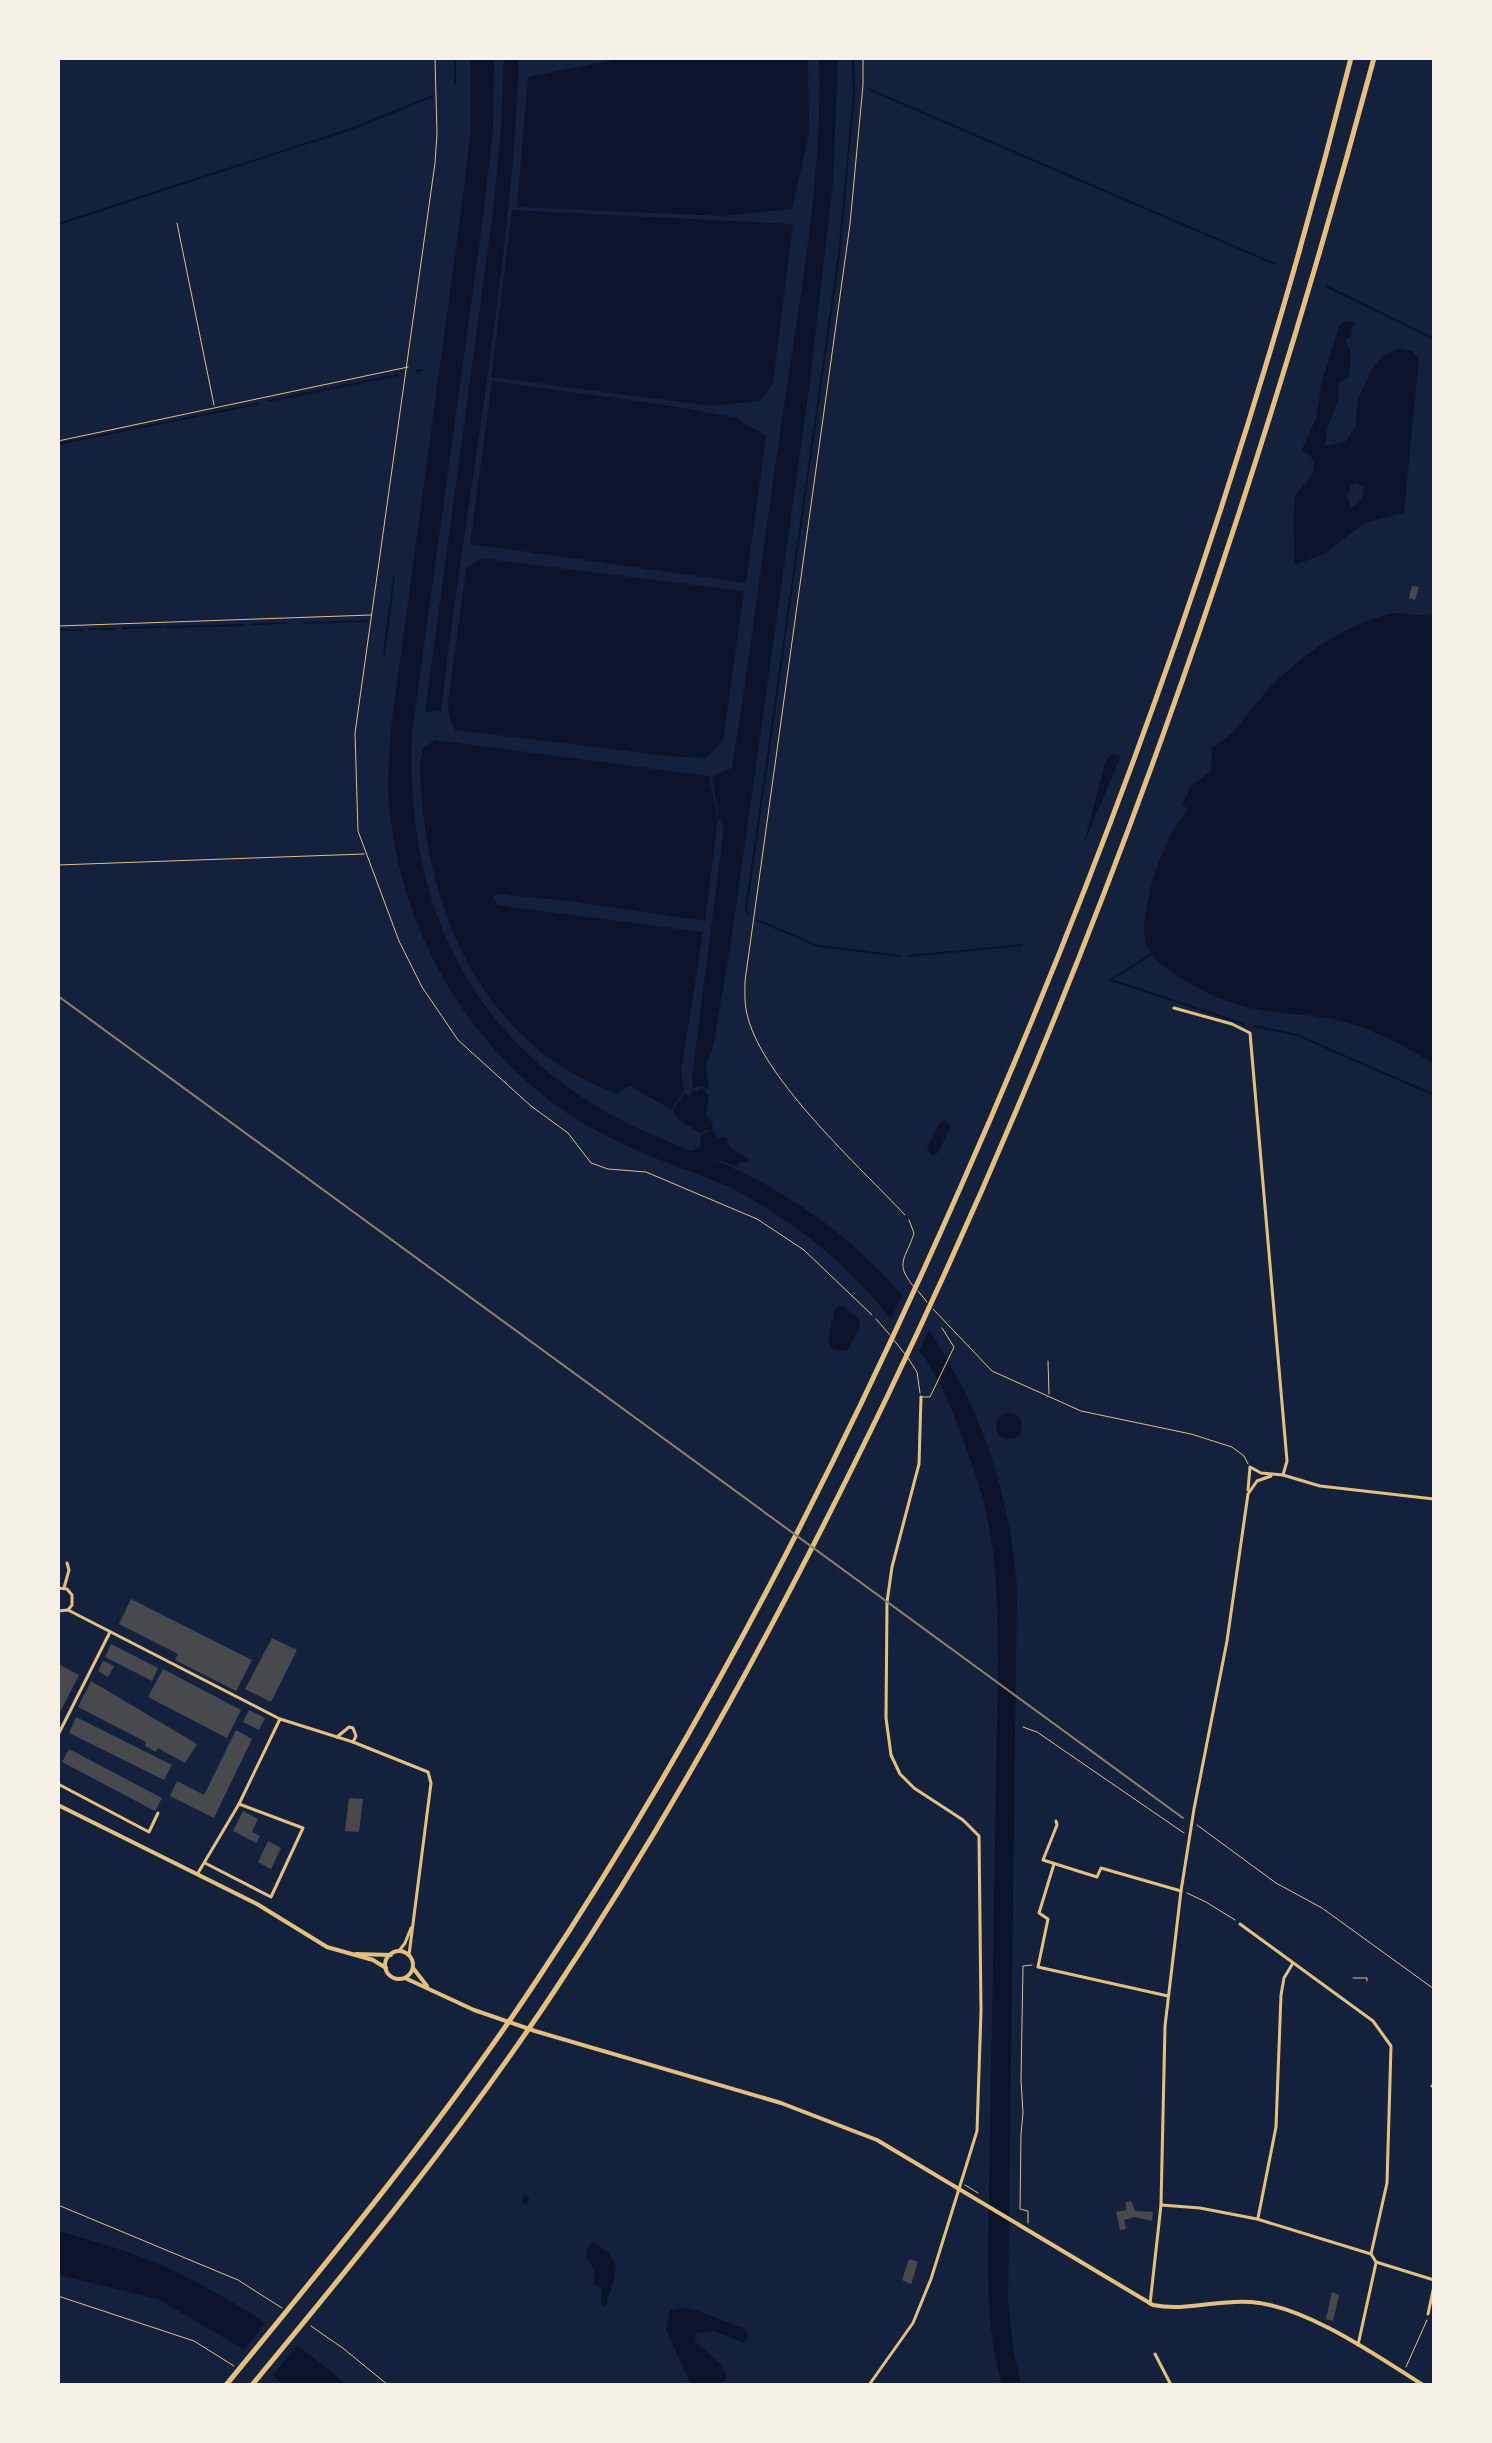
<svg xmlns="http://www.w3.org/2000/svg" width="1492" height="2443" viewBox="0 0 1492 2443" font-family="'Noto Sans',sans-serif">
  <rect width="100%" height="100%" fill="#14213d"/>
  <!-- water -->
  <g fill="#0b132b" fill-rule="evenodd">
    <path d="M471,58H494L493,129L483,218L412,733C405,895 463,1030 608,1113C634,1128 663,1139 691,1151L700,1147L701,1135L706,1133L708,1137L707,1133L712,1130L717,1137L726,1138L730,1147L749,1159L748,1163L739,1162L738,1167L703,1155C890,1229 1001,1387 1017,1587L1008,2301L1014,2353L1021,2385H1002C989,2341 988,2296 988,2250L998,1663C997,1616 998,1568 988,1522C983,1493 973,1467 963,1440C953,1411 941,1382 924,1357C883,1309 844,1260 791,1225C772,1211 750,1197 729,1187C684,1168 638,1154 595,1130C472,1062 394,927 388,787C388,767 390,747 391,727L463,196L471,127Z"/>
    <path d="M504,58H519C511,277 466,494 441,711L425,712L493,211L501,127Z"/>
    <polygon points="624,58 808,58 809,134 792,209 722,216 517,207 528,77"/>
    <path d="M819,58H838L833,183L808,397L731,942L714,1042L706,1067L709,1088L704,1089L703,1085L693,1088L692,1077L724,827L719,819L712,776L732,768C751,650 765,532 783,413C800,295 823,178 819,58Z"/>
    <polygon points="512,210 793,224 773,383 760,401 711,406 491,377"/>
    <path d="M1345,321L1355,322L1350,338L1346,339L1351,355L1349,377L1338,383L1339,397L1327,430L1325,446L1345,442L1355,428L1358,399L1373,367L1383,356L1400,348L1412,351L1419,358L1404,513L1364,523L1324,554L1295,565C1294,562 1293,501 1295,496C1300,487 1322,471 1311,457C1308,454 1304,453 1302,449L1316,419L1321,385L1339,326ZM1355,483L1364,486C1364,497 1360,502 1351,508L1347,496L1351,485Z"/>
    <path d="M492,381L672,406L738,418C747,428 757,427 766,437L746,583L470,544Z"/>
    <polygon points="480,558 744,591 723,741 706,758 667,756 455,730 449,716 448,702 466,569"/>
    <path d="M1393,613L1434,616V1064C1404,1046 1374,1029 1340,1021C1318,1015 1296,1015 1273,1012C1240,1008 1210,997 1182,979C1172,973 1156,962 1150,952C1139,936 1146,909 1150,892C1155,868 1171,827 1188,810L1182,804L1191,786L1211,771L1212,747C1233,737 1248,713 1263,695C1296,658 1344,624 1393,613Z"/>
    <path d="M435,740L709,776L718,819L705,921L568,901L499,894L493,897L497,904L511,907L703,932L681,1072L684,1090L674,1106L671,1105L673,1108L672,1110L630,1086L616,1094C590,1083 563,1070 541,1052C455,983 421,868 420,762L423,748Z"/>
    <polygon points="1113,754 1121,756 1084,843 1106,760"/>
    <polygon points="699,1089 703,1089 709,1096 706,1115 713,1124 712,1129 706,1131 704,1129 705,1132 700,1133 679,1120 673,1111 684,1093 690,1097 693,1090 698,1092"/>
    <polygon points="945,1120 951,1126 938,1153 931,1155 927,1147 940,1122"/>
    <polygon points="842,1305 859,1319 860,1327 848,1350 841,1351 833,1349 828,1341 835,1309"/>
    <circle cx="1009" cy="1426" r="13"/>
    <path d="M58,2230C94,2242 134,2252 168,2268C237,2301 289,2336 347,2385H284L243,2349L158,2299L58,2275Z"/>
    <path d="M593,2242C629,2262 613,2275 606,2307L601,2304V2287L593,2284C597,2266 593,2270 586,2256L587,2248Z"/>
    <polygon points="681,2308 695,2310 744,2328 748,2336 744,2343 714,2331 696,2333 695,2341 723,2366 727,2378 719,2385 697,2385 690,2382 666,2330 670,2310"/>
  </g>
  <!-- pier -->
  <g fill="#14213d">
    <polygon points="903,1293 931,1326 917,1356 889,1323"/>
    <polygon points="268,2319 301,2341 271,2377 241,2353"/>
  </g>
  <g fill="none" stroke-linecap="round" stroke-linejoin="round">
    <!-- stream -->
    <g stroke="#0b132b" stroke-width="2">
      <polyline points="455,85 455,58"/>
      <polyline points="868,89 1275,264"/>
      <polyline points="58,224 354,128 433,96"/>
      <polyline points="1326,286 1434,339"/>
      <polyline points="417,371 422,370"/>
      <polyline points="268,401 398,375"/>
      <polyline points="58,444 257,404"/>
      <polyline points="304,623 368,621"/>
      <polyline points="252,624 286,623"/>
      <polyline points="167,627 244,625"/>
      <polyline points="123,628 160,627"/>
      <polyline points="89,629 116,629"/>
      <polyline points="58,630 83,630"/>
      <polyline points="384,654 394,577"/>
      <polyline points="748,915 746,910 839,255 854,93 853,58"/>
      <polyline points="757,920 818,946 901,956"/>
      <polyline points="908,956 1022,945"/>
      <polyline points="1112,979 1152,954"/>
      <polyline points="1111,980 1244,1024"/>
      <polyline points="1254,1026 1297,1035 1434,1095"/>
    </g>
    <!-- canal -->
    <polyline stroke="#0b132b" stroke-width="6" points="525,2201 526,2199"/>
  </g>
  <!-- building -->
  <g fill="#48494c">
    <polygon points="1412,586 1419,587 1415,600 1409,598"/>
    <polygon points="131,1599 252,1660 236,1691 175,1660 178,1654 119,1624"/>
    <polygon points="272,1638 297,1650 271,1702 245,1689"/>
    <polygon points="111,1644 158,1668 152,1681 105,1657"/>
    <polygon points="103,1661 114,1666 108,1677 98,1671"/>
    <polygon points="58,1664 79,1675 58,1716"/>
    <polygon points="163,1669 241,1710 227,1738 148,1697"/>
    <polygon points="91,1681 197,1744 185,1763 158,1748 156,1752 145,1746 146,1742 78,1707"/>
    <polygon points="249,1710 265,1718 259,1730 243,1722"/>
    <polygon points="76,1717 172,1765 164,1780 69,1733"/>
    <polygon points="236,1730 252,1739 214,1818 170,1796 177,1781 204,1795"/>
    <polygon points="69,1749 162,1798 155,1811 62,1762"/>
    <polygon points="349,1798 363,1799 359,1832 345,1831"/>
    <polygon points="243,1811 258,1819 252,1832 260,1836 256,1843 233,1831"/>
    <polygon points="268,1841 281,1848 271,1869 258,1862"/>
    <polygon points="1131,2201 1135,2211 1153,2212 1152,2221 1134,2217 1124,2220 1126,2229 1120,2230 1116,2212 1126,2210 1126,2202"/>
    <polygon points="909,2259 918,2262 911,2284 902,2280"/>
    <polygon points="1332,2292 1339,2295 1333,2321 1326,2319"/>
  </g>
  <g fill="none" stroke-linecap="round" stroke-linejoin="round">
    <!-- path -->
    <g stroke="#e5c07b" stroke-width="1">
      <polyline points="435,58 437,134 435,163 355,733 358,831 399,941 422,987 458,1040 531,1106 568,1133 591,1163 608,1169 646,1172 757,1219 804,1250 872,1315"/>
      <path d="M863,58V85L850,224L745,981C745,993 744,1005 748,1018C765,1081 859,1166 905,1215"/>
      <polyline points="177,223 214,405"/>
      <polyline points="58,441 408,367"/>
      <polyline points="58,626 371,615"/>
      <polyline points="58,865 364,854"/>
      <polyline points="1023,1727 1037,1732 1184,1833"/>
      <polyline points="1197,1825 1276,1883 1322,1908 1434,1989"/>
      <polyline points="1187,1893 1206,1902 1235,1920"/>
      <polyline points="1353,1978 1367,1978 1367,1981"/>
      <polyline points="965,2185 978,2193"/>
      <polyline points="58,2205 238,2280 282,2308"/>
      <polyline points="1028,2223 1028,2211 1020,2209 1021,2134 1023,2113 1021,2080 1023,1966 1032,1965"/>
      <polyline points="58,2296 194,2341 234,2366"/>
      <polyline points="311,2326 344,2349 388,2385"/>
      <polyline points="1406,2367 1427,2320"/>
    </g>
    <!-- service -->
    <g stroke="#e5c07b" stroke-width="1">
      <path d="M909,1220L914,1233C907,1258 893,1262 914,1287"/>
      <polyline points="918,1291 927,1302"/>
      <polyline points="933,1309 992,1371 1081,1411 1191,1434 1232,1447 1244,1456 1248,1464"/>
      <polyline points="876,1319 890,1335"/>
      <polyline points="893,1339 905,1354"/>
      <polyline points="908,1358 917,1372 920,1393"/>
      <polyline points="1048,1361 1049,1394"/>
      <polyline points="922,1397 930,1397 954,1347 942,1328"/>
    </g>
    <!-- minor -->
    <g stroke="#e5c07b" stroke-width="3">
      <polyline points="1174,1008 1232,1024 1250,1033 1287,1461 1283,1475"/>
      <polyline points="1248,1490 1250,1467 1261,1473 1283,1475 1320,1486 1434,1499"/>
      <polyline points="58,1588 67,1589 72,1595 72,1605 68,1610"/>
      <polyline points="64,1588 69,1570 67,1563"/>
      <polyline points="58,1611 68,1610 280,1719 353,1742 428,1772 431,1783 409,1955"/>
      <polyline points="58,1735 110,1632"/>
      <polyline points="337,1737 349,1727 353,1728 356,1736 353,1742"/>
      <polyline points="58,1784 149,1832 158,1813"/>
      <polyline points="1056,1821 1057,1825 1043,1860 1097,1877 1101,1868 1181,1891"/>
      <polyline points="205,1863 271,1897 303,1828 239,1804"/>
      <polyline points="1054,1864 1039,1913 1048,1919 1038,1967 1168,1996"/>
      <polyline points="198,1873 239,1804 280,1719"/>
      <polyline points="1240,1924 1373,2021 1391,2046 1387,2183 1371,2254"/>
      <polyline points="399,1951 405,1943 411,1928"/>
      <polyline points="1432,2086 1434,2087"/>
      <polyline points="1161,2205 1200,2208 1257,2219 1371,2254 1376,2262 1434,2280"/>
      <polyline points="1258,2218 1276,2127 1281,1995 1284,1978 1293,1963"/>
      <polyline points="1150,2304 1161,2205 1165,2026 1181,1891 1194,1809 1227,1641 1248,1494 1257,1481 1271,1476"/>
      <polyline points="1428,2314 1434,2286"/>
      <polyline points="1358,2345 1376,2263"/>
      <polyline points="1155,2354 1171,2385"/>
      <polyline points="869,2385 913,2323 931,2279 977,2131 981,2011 979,1836 963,1820 914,1788 900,1774 891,1755 886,1718 887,1602 892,1567 919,1464 921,1397"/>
    </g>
    <!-- secondary -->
    <g stroke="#e5c07b" stroke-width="4">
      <polyline points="58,1805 257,1904 327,1947 373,1960 386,1968"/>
      <circle cx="399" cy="1965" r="14"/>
      <polyline points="356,1954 391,1955"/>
      <polyline points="413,1968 427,1986"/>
      <path d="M405,1978L474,2010L535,2031L781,2103L877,2140L1153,2305C1186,2312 1218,2299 1251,2302C1306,2306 1377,2356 1423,2385"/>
    </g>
    <!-- motorway -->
    <g stroke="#e5c07b" stroke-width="5">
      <path d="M226,2385C334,2254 443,2122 537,1980C704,1729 841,1459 962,1184C1123,820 1254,443 1351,58"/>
      <path d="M252,2385C358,2257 463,2129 555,1990C681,1801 788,1602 887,1397C1094,966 1250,519 1374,58"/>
    </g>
    <!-- rail -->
    <polyline stroke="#918062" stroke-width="2" points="58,996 1183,1818"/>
  </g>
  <!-- border -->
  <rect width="1492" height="2443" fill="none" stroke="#f6f1e7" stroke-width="120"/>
</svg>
